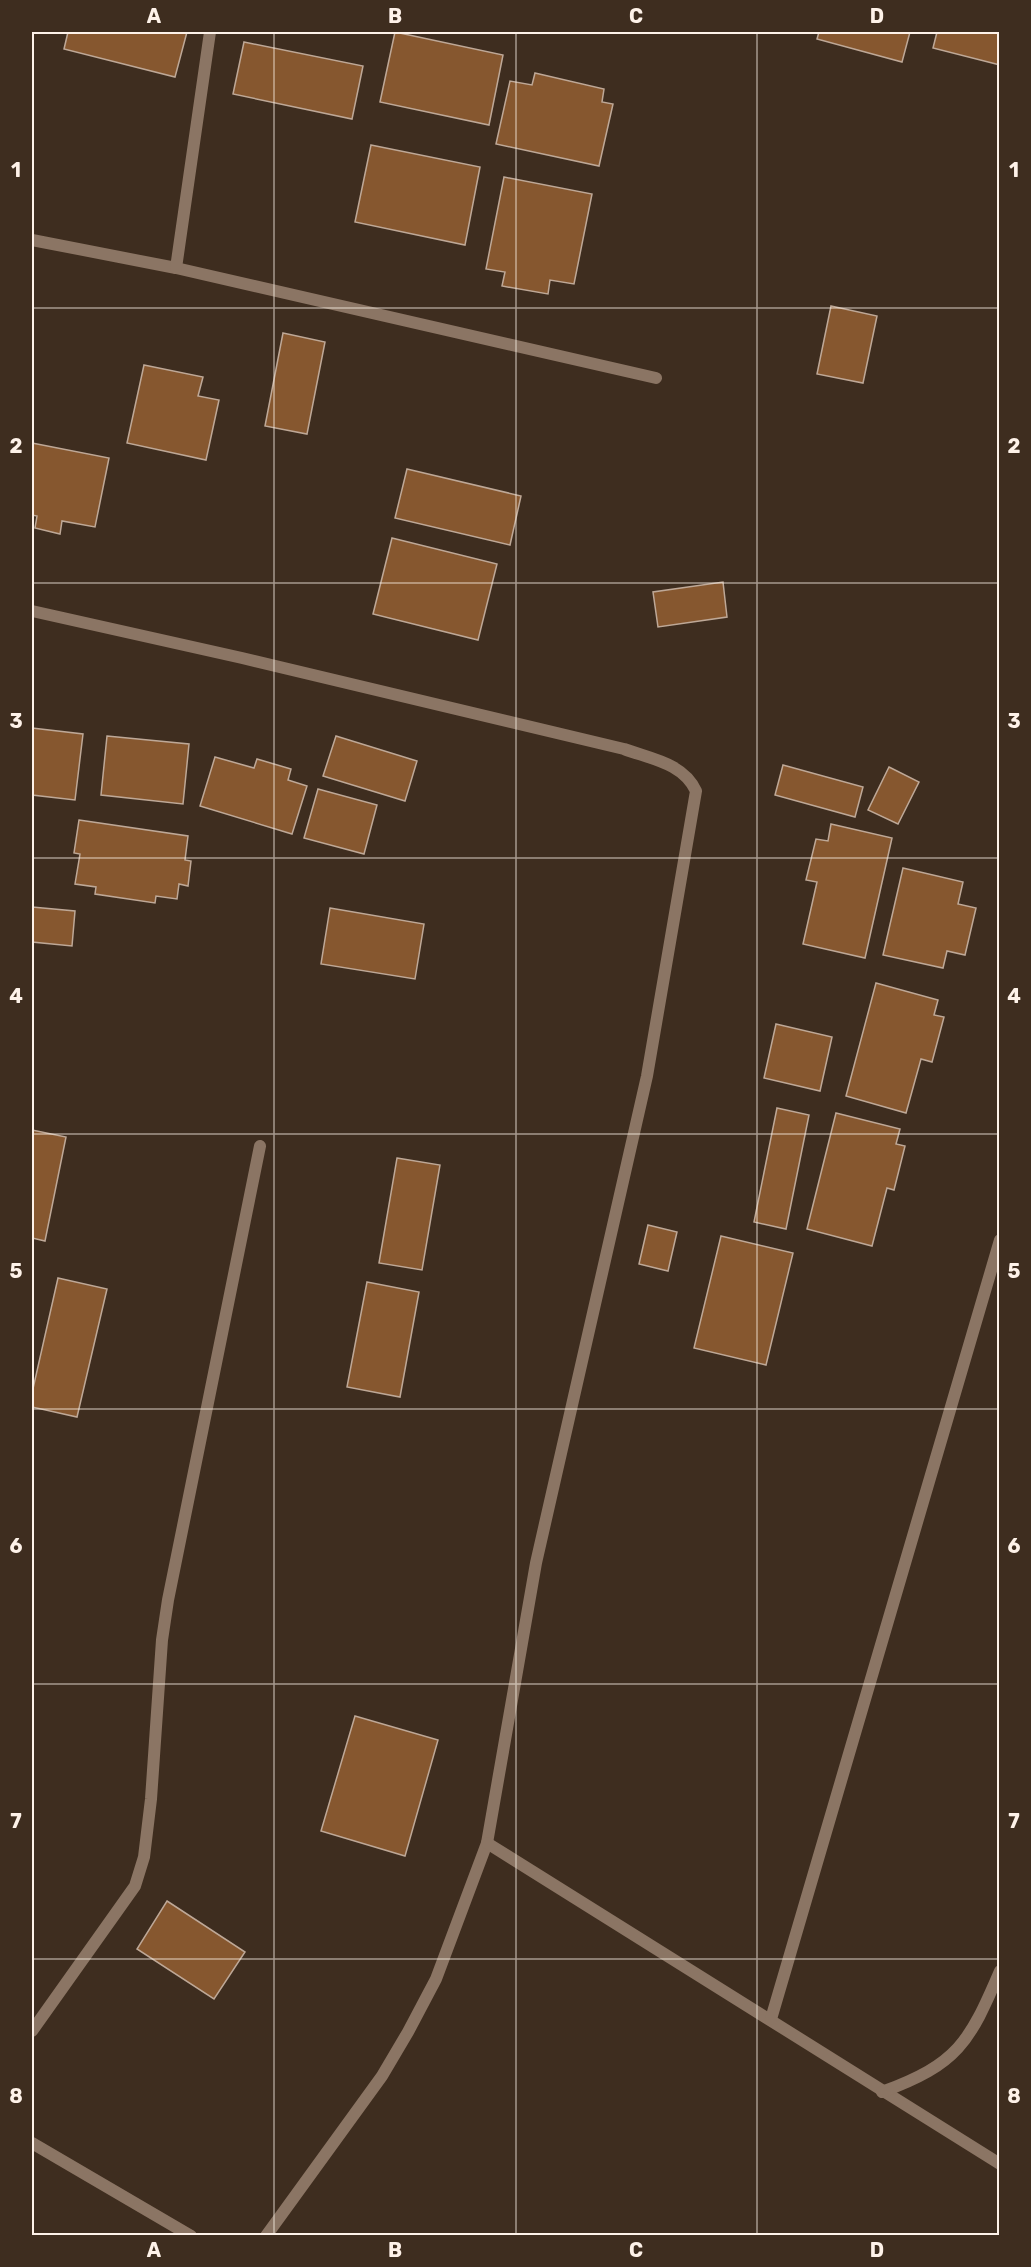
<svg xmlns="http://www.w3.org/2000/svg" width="1031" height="2267" viewBox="0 0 1031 2267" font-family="Rubik,sans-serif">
  <rect width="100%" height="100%" fill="#3e2d1f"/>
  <!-- building -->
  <g fill="#86572f" stroke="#bea897" stroke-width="1.5">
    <polygon points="68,32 187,32 175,77 64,49"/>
    <polygon points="395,32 503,55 489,125 380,102"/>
    <polygon points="819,32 910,32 902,62 817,39"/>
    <polygon points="937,32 1000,32 1000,65 933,48"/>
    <polygon points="244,42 363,66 352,119 233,94"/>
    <polygon points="535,73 604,89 602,102 613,104 599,166 496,144 510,81 532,85"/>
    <polygon points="371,145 480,167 465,245 355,222"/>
    <polygon points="504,177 592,194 574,284 550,280 548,294 502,286 505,272 486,269"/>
    <polygon points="831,306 877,316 863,383 817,374"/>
    <polygon points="283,333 325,342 307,434 265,426"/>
    <polygon points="144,365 203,377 198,396 219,400 206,460 127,443"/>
    <polygon points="32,443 109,458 95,527 62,521 60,534 35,528 37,516 32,515"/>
    <polygon points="407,469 521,496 510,545 395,518"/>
    <polygon points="392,538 497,564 478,640 373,614"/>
    <polygon points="723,582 727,617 658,627 653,592"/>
    <polygon points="32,728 83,734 75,800 32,795"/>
    <polygon points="107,736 189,744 183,804 101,795"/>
    <polygon points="336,736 417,761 405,801 323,776"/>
    <polygon points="215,757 254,768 257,759 291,769 288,780 307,786 292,834 200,806"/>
    <polygon points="783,765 863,787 855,817 775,795"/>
    <polygon points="889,767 919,782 898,824 868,810"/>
    <polygon points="318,789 377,805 364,854 304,838"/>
    <polygon points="79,820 188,836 185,860 191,861 188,886 179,884 177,899 156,896 155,903 95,894 96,887 75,884 80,854 74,853"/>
    <polygon points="831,824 892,838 865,958 803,944 817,882 806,880 816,839 828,841"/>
    <polygon points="903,868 963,882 958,904 976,908 965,955 947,951 943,968 883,955"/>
    <polygon points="32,907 75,911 72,946 32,942"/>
    <polygon points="330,908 424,924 415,979 321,964"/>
    <polygon points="876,983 938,1000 934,1015 944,1017 932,1062 921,1059 906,1113 846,1096"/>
    <polygon points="776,1024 832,1037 820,1091 764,1078"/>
    <polygon points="777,1108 809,1115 786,1229 754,1222"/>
    <polygon points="836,1113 900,1129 896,1144 905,1146 894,1190 887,1188 872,1246 807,1229"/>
    <polygon points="32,1130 66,1137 45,1241 32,1238"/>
    <polygon points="397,1158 440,1165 422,1270 379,1263"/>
    <polygon points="648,1225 677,1232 668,1271 639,1264"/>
    <polygon points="721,1236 793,1253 766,1365 694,1348"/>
    <polygon points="58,1278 107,1289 77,1417 32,1407 32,1393"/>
    <polygon points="367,1282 419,1292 400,1397 347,1387"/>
    <polygon points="355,1716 438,1740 405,1856 321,1831"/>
    <polygon points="167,1901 245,1952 214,1999 137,1949"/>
  </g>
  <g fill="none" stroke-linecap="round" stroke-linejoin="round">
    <!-- minor -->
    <g stroke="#8b7564" stroke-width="12">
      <polyline points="32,240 176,268 656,378"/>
      <polyline points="176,268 210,32"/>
      <path d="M32,611L242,658L624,749C651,759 683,763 696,791L647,1076L536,1563L487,1843L436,1979L408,2032L382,2076L266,2236"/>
      <polyline points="487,1843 1000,2164"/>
      <polyline points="771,2019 1000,1240"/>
      <polyline points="32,2031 135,1886 144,1857 151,1799 162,1640 168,1600 260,1146"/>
      <path d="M882,2092C958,2064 969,2043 1000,1971"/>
      <polyline points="32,2143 191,2236"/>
    </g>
  </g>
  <!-- grid -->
  <path fill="none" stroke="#fef2e9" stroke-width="1.5" stroke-opacity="0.55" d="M274,32V2236M516,32V2236M757,32V2236M32,308H1000M32,583H1000M32,858H1000M32,1134H1000M32,1409H1000M32,1684H1000M32,1959H1000"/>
  <!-- border -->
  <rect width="1031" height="2267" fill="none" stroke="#3e2d1f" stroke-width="66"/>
  <rect x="33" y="33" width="965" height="2201" fill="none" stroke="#fef2e9" stroke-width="2"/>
  <g font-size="20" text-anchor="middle" font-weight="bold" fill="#fef2e9">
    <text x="154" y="23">A</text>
    <text x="395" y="23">B</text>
    <text x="636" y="23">C</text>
    <text x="877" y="23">D</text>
    <text x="16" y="177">1</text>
    <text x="1014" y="177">1</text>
    <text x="16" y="453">2</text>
    <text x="1014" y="453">2</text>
    <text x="16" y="728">3</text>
    <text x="1014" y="728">3</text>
    <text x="16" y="1003">4</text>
    <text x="1014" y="1003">4</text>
    <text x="16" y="1278">5</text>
    <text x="1014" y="1278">5</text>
    <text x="16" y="1553">6</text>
    <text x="1014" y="1553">6</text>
    <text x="16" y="1828">7</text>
    <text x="1014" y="1828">7</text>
    <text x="16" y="2103">8</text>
    <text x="1014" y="2103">8</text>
    <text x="154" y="2257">A</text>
    <text x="395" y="2257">B</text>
    <text x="636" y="2257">C</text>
    <text x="877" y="2257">D</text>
  </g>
</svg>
